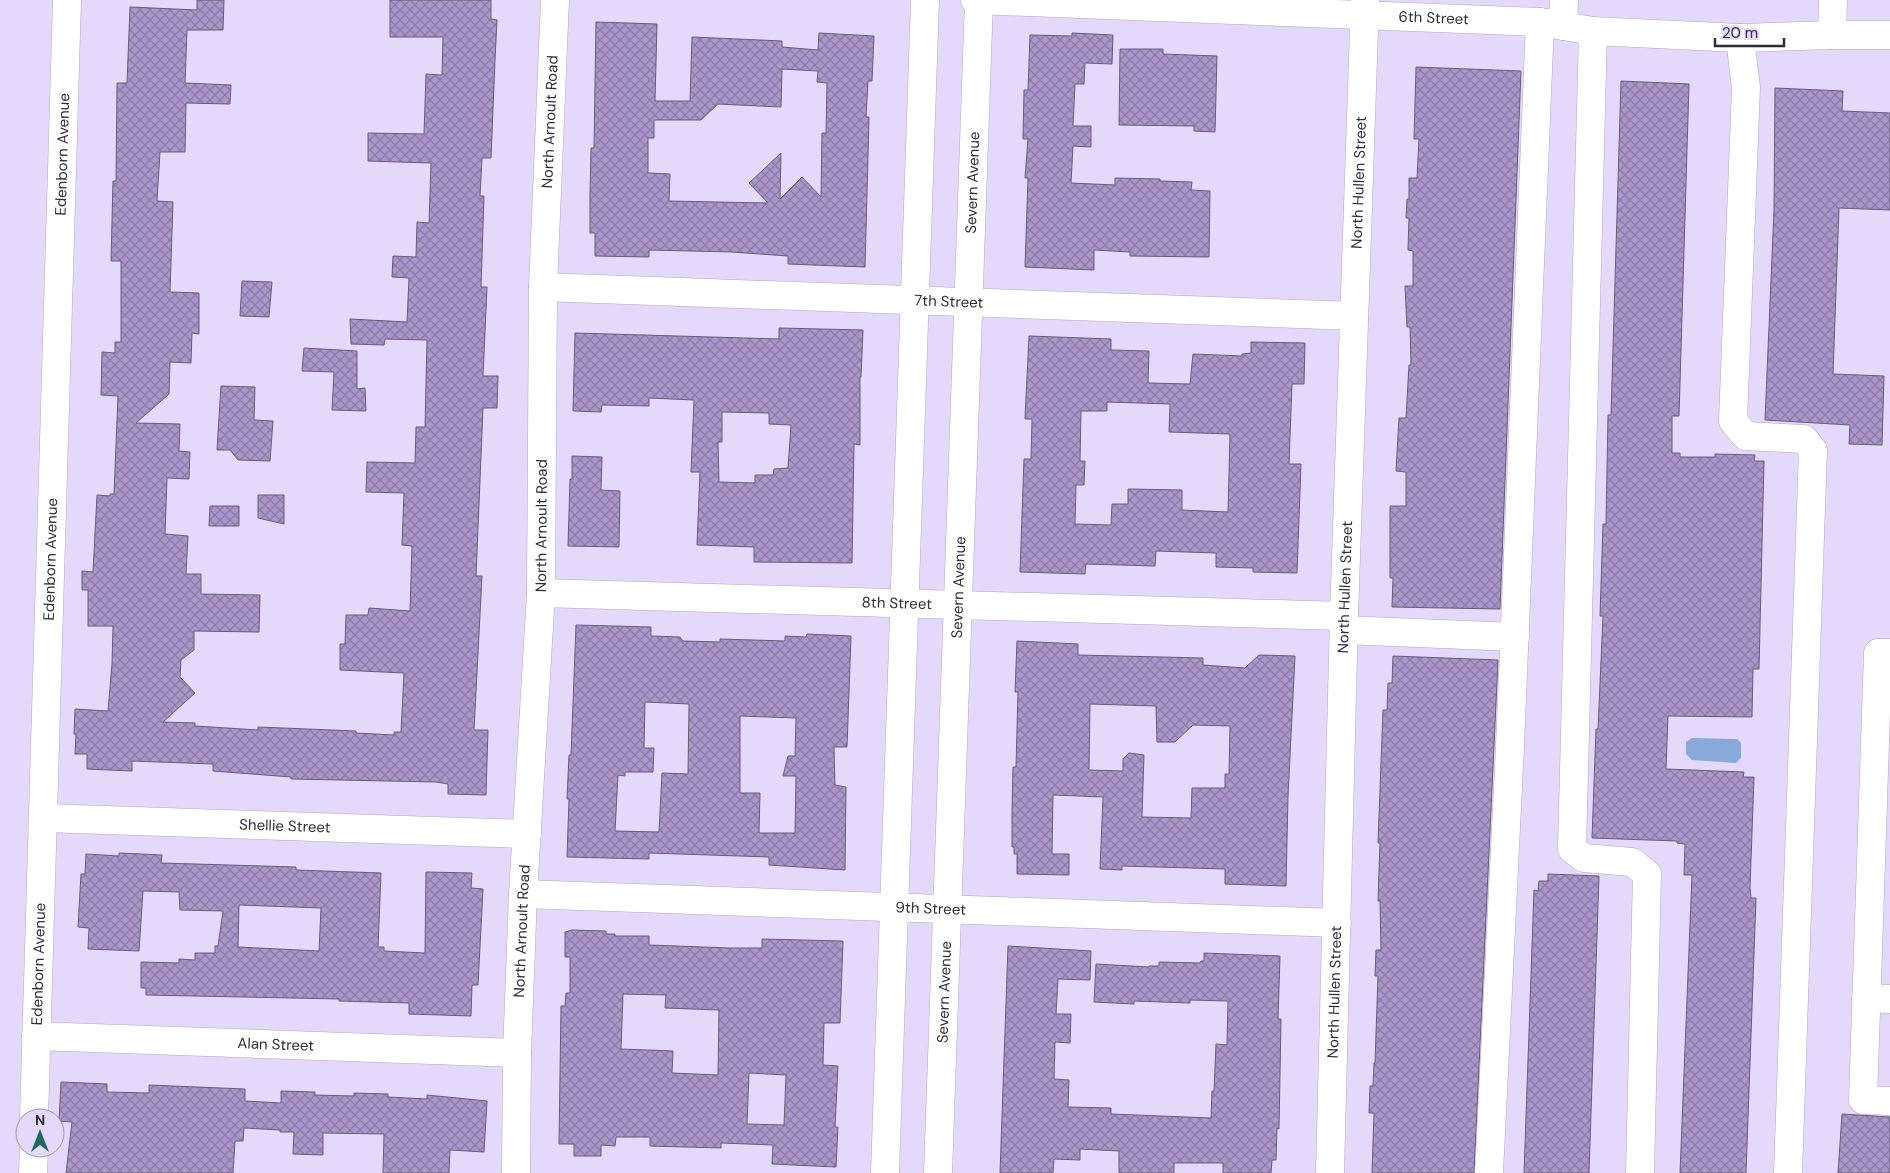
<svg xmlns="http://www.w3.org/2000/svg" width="1890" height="1173" viewBox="0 0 1890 1173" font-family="'DM Sans',sans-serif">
  <defs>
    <pattern id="building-cross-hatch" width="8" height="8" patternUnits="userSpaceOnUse" patternTransform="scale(1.25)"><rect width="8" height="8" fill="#aa96cb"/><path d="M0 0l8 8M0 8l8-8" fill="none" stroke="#8b7ba6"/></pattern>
  </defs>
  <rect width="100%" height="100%" fill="#e5d9fb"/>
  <!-- water -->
  <polygon fill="#88a9d9" points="1692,738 1737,739 1741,743 1741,758 1736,763 1692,760 1686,754 1686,742"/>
  <!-- building -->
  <g fill="url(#building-cross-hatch)" stroke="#665c78" fill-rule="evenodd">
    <polygon points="197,0 224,0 223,30 187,30 185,83 231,85 230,104 186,103 185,152 160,152 157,201 173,202 170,292 199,293 199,334 192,333 191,363 170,362 169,394 136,423 180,424 179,451 190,452 189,479 167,478 165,534 188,536 186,574 201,574 201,594 260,595 259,632 194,631 194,650 181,660 180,677 195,693 163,722 195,723 195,726 258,730 258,727 356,731 356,733 394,735 394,732 401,732 404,673 340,670 340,644 345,644 346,615 368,615 369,608 410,611 412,546 402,545 404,493 366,492 367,462 415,463 416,427 425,427 427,340 385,339 384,345 351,344 350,319 407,322 409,278 392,277 393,256 416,257 417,222 429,223 431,163 368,161 368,133 424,134 426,74 442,75 443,37 390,37 390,0 491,0 491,19 497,20 495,60 491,158 482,158 480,196 484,196 481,287 487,287 483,376 498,376 497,408 483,408 476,576 482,576 474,730 488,730 486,795 448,794 448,784 436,782 291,779 291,777 213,771 213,764 132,761 132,771 87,769 87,754 75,754 76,734 74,734 75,709 108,711 112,664 113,626 88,626 88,590 82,590 82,571 93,572 97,495 110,496 110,494 114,494 118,396 101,395 102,352 115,353 115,342 121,342 121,261 111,261 113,181 116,181 117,83 127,83 130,7 197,10"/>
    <path d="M596,22L657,24L655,101H690L692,37L782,41V47L818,50L819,33L874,36L872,81H868L866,117H869L868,156L865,267L788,264V256L732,252L649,250V257L595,256V233H590V195L591,148H594ZM782,69L818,71L817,82L827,83L826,133H822L821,197L802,177L780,199L781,153L749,183L768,203L669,201L670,174L648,173V138H654V120H701L718,104L781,107Z"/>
    <polygon points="1072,33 1113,35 1112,64 1085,63 1084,84 1075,84 1073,126 1091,126 1091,147 1073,146 1071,183 1115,185 1115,178 1160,179 1160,181 1192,182 1191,190 1210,191 1209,257 1130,256 1130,252 1094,250 1094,270 1025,267 1028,178 1025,178 1028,139 1023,139 1024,90 1028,90 1030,35 1072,36"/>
    <polygon points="1120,49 1163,49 1163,54 1217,56 1215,132 1194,131 1194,126 1119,125"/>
    <polygon points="1416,67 1521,71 1500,609 1392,607 1393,578 1390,578 1390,506 1406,506 1406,472 1396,471 1399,418 1406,418 1409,365 1411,365 1410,327 1407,327 1405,286 1413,286 1413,251 1408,250 1409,218 1406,218 1407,199 1409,199 1409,178 1417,178 1419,139 1414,139"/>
    <polygon points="1621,81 1689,84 1679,416 1672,416 1672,453 1680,453 1680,457 1715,457 1715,454 1755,455 1754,461 1764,461 1759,669 1753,669 1752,717 1668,716 1666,769 1744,772 1743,777 1754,777 1750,888 1751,898 1756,898 1746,1173 1680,1173 1692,875 1684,875 1685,844 1677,843 1677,841 1592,838 1596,729 1598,729 1603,616 1600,616 1603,524 1606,524 1608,415 1611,415"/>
    <polygon points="1775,88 1843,91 1842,111 1890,113 1890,210 1839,208 1833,374 1884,376 1882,445 1849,444 1850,425 1765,420 1774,210"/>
    <polygon points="242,281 272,282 269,317 240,316"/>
    <path d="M779,328L863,330L861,377H860V445L854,444L852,563L754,562V547L697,545L700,472H691L694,400L649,398V406L602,405L601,412L573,411L575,333L779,339ZM722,412L769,413V424L791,425L788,468L774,469L773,475H755V483L719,482L718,442H722Z"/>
    <path d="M1029,336L1111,339V350L1149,351L1148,383L1190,384L1193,354L1242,356V354L1251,353V342L1305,343L1304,384H1292L1289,464H1301L1297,573L1253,572V568L1216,567V553L1156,551L1155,566L1086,564L1085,574L1020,572L1024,459H1031L1032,419H1025ZM1107,402L1170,404L1169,432L1230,434L1228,512L1182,510V490L1128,489V504H1112L1111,525L1075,524L1076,485H1084L1085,461H1080L1081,411H1107Z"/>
    <polygon points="304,348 357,351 357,389 365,388 366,411 332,410 334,372 302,371"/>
    <polygon points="221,386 255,387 254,420 273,421 270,461 238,460 230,450 217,450"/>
    <polygon points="572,456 602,457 601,490 620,491 619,547 568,546 570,479 572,479"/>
    <polygon points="258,495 284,495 284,524 258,518"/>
    <polygon points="210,506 239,506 239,526 209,526"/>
    <path d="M576,625L651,627V636L680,637L683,641L720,642V639L785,641V636L806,637L807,634L851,636L847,747H834L835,785L846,787L845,870L769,865V857L649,853V859L567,857L569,799H567L569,755H571ZM645,702L689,704L688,774L662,773L659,832L615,831L618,775L625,776V772H653L654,748H644ZM740,716L796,718L795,756H788L783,776H796L795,833H759L760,793H740Z"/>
    <path d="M1017,641L1078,644V655L1203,658V665L1245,668L1259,655L1295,656L1288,796L1286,886L1225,884V869L1122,866V870L1100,869L1103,797L1053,795L1052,854H1069V875L1017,874V854H1014V847H1012V812L1013,767H1016L1018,692H1015ZM1090,704L1156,706L1157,742H1175L1193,725L1230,726L1229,774H1225V788H1192L1191,818L1142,817L1144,755L1129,753L1123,759V771L1089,770Z"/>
    <polygon points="1393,656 1498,660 1474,1173 1372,1173 1374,1113 1369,1113 1370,1086 1373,1086 1374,1063 1375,1063 1378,976 1375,976 1376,950 1381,950 1380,901 1378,901 1380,843 1378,843 1383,710 1387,710 1388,683 1392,683"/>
    <path d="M119,853L162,855L161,863L296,867V870L381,873L378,947H384V951L425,953L426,872L472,873L471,888L483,889L478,985H472L471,1016L409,1014V1003L339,1001V999L146,995V988H141V962L179,963V959L195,960V953H215V946H218L223,911L180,910L179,892L143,891L139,951L88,949L89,928L78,927L81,874H85L86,854L119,856ZM239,905L321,908L319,951L238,947Z"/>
    <polygon points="1548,874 1599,876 1589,1173 1524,1173 1534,890 1538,891 1539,881 1548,881"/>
    <path d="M572,930L606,931V934H615V936H649V945L730,948H762V939L843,941L840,1023H824L823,1065L838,1066L835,1127H838L836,1167L772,1164L773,1145L721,1143V1148L650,1146V1137H616L615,1146L601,1145V1156H574V1144H559L561,1006H565L566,993H570V957H565V932ZM623,994L666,995L665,1008L719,1010L718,1075L672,1073L673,1051L621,1049ZM749,1073L786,1075L784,1125L747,1124Z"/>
    <polygon points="1008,946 1091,951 1090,980 1058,979 1056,1014 1071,1014 1070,1043 1055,1042 1054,1079 1069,1080 1068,1107 1111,1108 1111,1114 1211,1118 1212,1091 1214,1091 1216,1044 1227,1045 1228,1001 1190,1000 1190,1003 1134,1001 1134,1004 1094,1002 1096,964 1149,967 1149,966 1159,966 1159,962 1200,963 1201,961 1204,961 1204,953 1280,956 1278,1019 1281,1019 1279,1129 1277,1128 1276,1160 1272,1160 1271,1173 1223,1173 1223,1163 1174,1163 1174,1173 1119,1173 1119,1151 1080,1149 1080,1160 1054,1159 1053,1173 1000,1173"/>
    <polygon points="61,1082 107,1084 107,1092 149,1093 149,1085 245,1089 245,1101 281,1103 281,1091 315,1092 315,1095 354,1096 354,1093 388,1094 388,1097 427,1099 427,1095 487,1101 484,1152 450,1150 449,1173 383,1173 384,1134 323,1133 323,1155 293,1154 294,1132 280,1132 280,1130 244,1128 243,1141 235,1141 233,1173 66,1173 72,1122 59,1121"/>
    <polygon points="1842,1114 1890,1117 1890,1173 1838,1173"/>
  </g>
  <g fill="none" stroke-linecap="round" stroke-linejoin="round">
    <defs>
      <g id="minor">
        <path id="s1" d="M975,0L1540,22L1593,31L1740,38L1832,35H1890"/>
        <polyline points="1563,26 1564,0"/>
        <polyline points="1593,31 1572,849 1584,858 1632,862 1647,874 1640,1173"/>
        <polyline points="1832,35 1833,0"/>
        <polyline points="1740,38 1746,88 1733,421 1746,436 1804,439 1813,450 1788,1173"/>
        <path id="s2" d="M543,287L1354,316"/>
        <path id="s3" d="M541,593L1344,616"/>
        <polyline points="1344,630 1515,637"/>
        <polyline points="1890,653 1878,653 1863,1100 1890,1101"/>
        <path id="s4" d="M44,818L527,834"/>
        <path id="s5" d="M523,894L1337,923"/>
        <polyline points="1866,998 1890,999"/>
        <path id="s6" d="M36,1036L517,1053"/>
        <path id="s7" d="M34,1118L67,0"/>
        <polyline points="33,1173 34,1148"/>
        <path id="s8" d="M516,1173L517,1053L523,894L541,593L543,287L555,0"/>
        <polyline points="885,1173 925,0"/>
        <path id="s9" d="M938,1173L979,0"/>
        <path id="s10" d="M1330,1173L1344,616L1365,0"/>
        <polyline points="1489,1173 1510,746 1540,22"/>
      </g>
    </defs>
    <!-- minor casing -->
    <use href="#minor" stroke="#b2a6c6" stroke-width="29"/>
    <!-- minor -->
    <use href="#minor" stroke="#fff" stroke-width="28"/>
  </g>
  <g text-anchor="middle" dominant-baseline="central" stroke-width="4.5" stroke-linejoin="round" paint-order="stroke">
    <!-- street labels -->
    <g font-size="15" fill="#2f2b38" stroke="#e5d9fb">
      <text stroke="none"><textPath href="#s1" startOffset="459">6th Street</textPath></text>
      <text stroke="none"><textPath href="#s8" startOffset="1052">North Arnoult Road</textPath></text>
      <text stroke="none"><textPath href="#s7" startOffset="964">Edenborn Avenue</textPath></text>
      <text stroke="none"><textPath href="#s9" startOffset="991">Severn Avenue</textPath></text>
      <text stroke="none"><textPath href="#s10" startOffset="991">North Hullen Street</textPath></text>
      <text stroke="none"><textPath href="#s2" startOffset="406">7th Street</textPath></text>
      <text stroke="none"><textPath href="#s8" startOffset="648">North Arnoult Road</textPath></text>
      <text stroke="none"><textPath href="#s7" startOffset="559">Edenborn Avenue</textPath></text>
      <text stroke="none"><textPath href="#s9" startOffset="586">Severn Avenue</textPath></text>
      <text stroke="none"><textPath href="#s10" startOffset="586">North Hullen Street</textPath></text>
      <text stroke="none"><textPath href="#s3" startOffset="356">8th Street</textPath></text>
      <text stroke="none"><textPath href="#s4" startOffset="241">Shellie Street</textPath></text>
      <text stroke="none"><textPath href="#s5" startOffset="408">9th Street</textPath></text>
      <text stroke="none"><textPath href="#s8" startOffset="242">North Arnoult Road</textPath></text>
      <text stroke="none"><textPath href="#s7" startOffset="154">Edenborn Avenue</textPath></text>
      <text stroke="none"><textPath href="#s9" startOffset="181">Severn Avenue</textPath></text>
      <text stroke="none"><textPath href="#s10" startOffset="181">North Hullen Street</textPath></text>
      <text stroke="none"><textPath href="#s6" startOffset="240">Alan Street</textPath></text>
    </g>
  </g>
  <!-- north arrow -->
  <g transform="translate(40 1133)"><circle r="24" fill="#e5d9fb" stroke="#9c93ad"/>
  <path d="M0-4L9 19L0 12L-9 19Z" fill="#22685c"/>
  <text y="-8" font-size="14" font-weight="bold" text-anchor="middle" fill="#2f2b38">N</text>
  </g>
  <!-- scale -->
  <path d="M1715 38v8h69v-8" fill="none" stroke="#2f2b38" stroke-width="2.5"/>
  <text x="1722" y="38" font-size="15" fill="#2f2b38" stroke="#e5d9fb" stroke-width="4" paint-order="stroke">20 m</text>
</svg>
